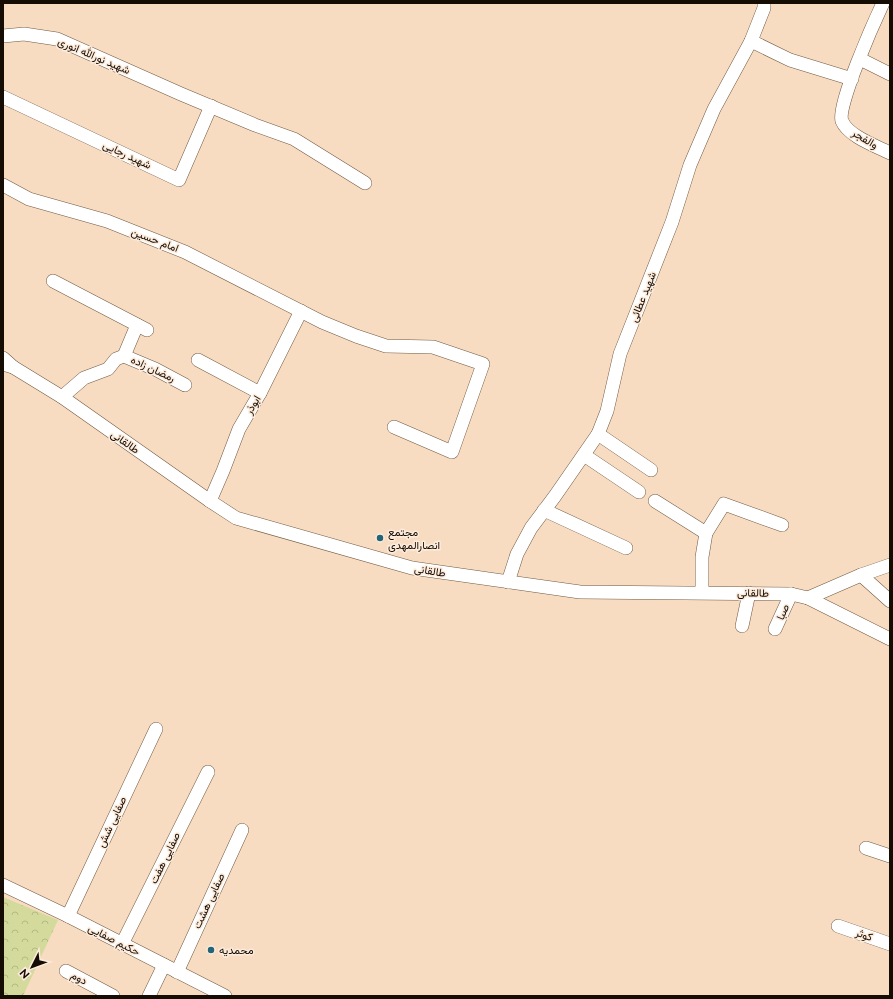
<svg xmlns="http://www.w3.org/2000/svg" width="893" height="999" viewBox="0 0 893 999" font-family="Raleway,Vazirmatn,sans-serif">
  <defs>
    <pattern id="park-crowns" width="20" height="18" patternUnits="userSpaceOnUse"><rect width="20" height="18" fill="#d4da9b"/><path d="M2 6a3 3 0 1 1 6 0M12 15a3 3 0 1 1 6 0" fill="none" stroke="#b5ba84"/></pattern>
  </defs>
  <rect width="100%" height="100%" fill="#f8dcc2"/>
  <!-- park -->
  <polygon fill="url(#park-crowns)" points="3,897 58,920 23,996 3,996"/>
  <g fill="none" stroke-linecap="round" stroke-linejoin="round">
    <defs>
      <g id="minor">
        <path d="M883,3C875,20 836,107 842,121C848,136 876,146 890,153"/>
        <polyline points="3,36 24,34 57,39 181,94 255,125 294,139 365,183"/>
        <polyline points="751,41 790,60 852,79"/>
        <polyline points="860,59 890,74"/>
        <polyline points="3,97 179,180 211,106"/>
        <polyline points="3,185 29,199 107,221 185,252 322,322 356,336 386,346 433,347 483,364 452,452 394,427"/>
        <polyline points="53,281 147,330"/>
        <polyline points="124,356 137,325"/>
        <polyline points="3,358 13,367 3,364"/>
        <polyline points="198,360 260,393"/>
        <polyline points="13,367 62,397 210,501 236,518 412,568 580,592 791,594 808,598 890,639"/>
        <polyline points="62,397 84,378 108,369 116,359 124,356 155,369 185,385"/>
        <polyline points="598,434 651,470"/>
        <polyline points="584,455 639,492"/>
        <polyline points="210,501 223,471 239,429 260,393 301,311"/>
        <polyline points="655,501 706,533"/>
        <polyline points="544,510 626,548"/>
        <polyline points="861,575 890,601"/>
        <polyline points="508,582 517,554 531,528 555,496 598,434 607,411 620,354 672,222 690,165 714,109 751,41 764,8 764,3"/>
        <polyline points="702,592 702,557 706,533 724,504 782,525"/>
        <polyline points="808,598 861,575 890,565"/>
        <polyline points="742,626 749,593"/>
        <polyline points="775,629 791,594"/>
        <polyline points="866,848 890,856"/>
        <polyline points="3,885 68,916 225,996"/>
        <polyline points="68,916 156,729"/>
        <polyline points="838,926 890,944"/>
        <polyline points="122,944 208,772"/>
        <polyline points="66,971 113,996"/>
        <polyline points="177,972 242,830"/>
        <polyline points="149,996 164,965"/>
      </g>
    </defs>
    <!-- minor casing -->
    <use href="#minor" stroke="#715941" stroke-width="14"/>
    <!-- minor -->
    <use href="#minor" stroke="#fff" stroke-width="13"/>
  </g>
  <!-- markers -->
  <g fill="#226578" stroke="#fdecdc" stroke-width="1.5">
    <circle cx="380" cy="538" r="4"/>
    <circle cx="211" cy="950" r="4"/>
  </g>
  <g text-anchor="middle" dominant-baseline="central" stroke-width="3" stroke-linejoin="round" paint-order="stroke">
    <!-- street labels -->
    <g font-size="11" fill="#150c04" stroke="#fdecdc">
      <text transform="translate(94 56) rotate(23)">شهید نورالله انوری</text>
      <text transform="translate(865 139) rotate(31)">والفجر</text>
      <text transform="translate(127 155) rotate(25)">شهید رجایی</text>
      <text transform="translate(155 240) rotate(21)">امام حسین</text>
      <text transform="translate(643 297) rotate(-68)">شهید عطائی</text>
      <text transform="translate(153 369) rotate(25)">رمضان زاده</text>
      <text transform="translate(253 405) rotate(-59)">ابوذر</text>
      <text transform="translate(125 442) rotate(35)">طالقانی</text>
      <text transform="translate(430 571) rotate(9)">طالقانی</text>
      <text transform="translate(753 593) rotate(1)">طالقانی</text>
      <text transform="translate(783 612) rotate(-66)">صبا</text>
      <text transform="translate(112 822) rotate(-65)">صفایی شش</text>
      <text transform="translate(165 858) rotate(-64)">صفایی هفت</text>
      <text transform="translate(209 901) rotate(-65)">صفایی هشت</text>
      <text transform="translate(864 935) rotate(19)">کوثر</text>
      <text transform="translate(114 940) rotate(27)">حکیم صفایی</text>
      <text transform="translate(79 978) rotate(28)">دوم</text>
    </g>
    <!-- poi labels -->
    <g font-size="11" fill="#150c04" stroke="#fdecdc" text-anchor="start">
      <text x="388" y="532">مجتمع<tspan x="388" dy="13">انصارالمهدی</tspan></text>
      <text x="219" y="950">محمدیه</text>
    </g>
  </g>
  <!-- border -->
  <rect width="893" height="999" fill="none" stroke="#150c04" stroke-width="8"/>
  <!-- north arrow -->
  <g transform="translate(32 967) rotate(228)" stroke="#fdecdc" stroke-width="3" paint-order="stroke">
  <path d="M0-3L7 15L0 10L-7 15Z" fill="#150c04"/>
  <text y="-6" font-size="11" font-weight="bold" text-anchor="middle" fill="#150c04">N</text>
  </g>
</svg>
